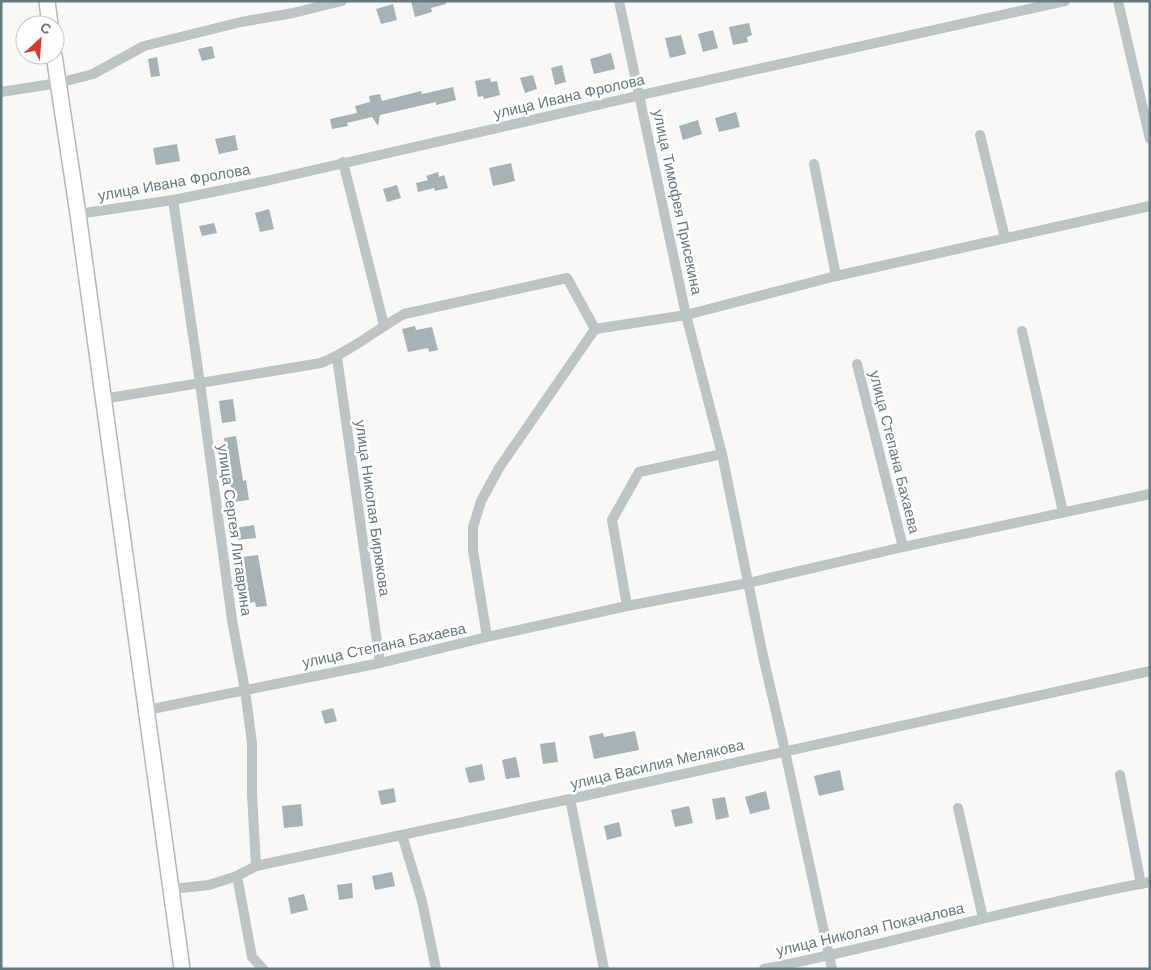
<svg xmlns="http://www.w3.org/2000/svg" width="1151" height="970" viewBox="0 0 1151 970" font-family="Helvetica,sans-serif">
  <rect width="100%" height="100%" fill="#f8f8f6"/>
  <!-- building -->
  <g fill="#a6b2b5">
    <polygon points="411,1 446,1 446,4 431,8 432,12 415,17"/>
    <polygon points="393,4 397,20 381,24 376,9"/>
    <polygon points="749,23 752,35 747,37 748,42 733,45 729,27"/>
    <polygon points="713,30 718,48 703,52 698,34"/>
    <polygon points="681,35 686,54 670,58 665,38"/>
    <polygon points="212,46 215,58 202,61 198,49"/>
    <polygon points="611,53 615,69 594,74 590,59"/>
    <polygon points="157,57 160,76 151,77 148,59"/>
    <polygon points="562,65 566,82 555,85 551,68"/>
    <polygon points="533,75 537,89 525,93 520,78"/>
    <polygon points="490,78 491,82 497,81 500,95 484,99 483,96 478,97 475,81"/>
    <polygon points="453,87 456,100 436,105 436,102 380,115 378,126 372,117 347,123 348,126 332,129 330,119 357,113 355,106 370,102 369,96 380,94 382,101 421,91 422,94"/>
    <polygon points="736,112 740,127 719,132 715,118"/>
    <polygon points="698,120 702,134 683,140 679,126"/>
    <polygon points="235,135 238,150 219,154 215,139"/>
    <polygon points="177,144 180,161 156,165 153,148"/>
    <polygon points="511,163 515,181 493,186 489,168"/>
    <polygon points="438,172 439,177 444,175 448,188 435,191 434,188 418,192 416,183 428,180 426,176"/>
    <polygon points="397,185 401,198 387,202 383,189"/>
    <polygon points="269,209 274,229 260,232 255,213"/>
    <polygon points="214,223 217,233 202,236 199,226"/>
    <polygon points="415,326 416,330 432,327 438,350 429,352 428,348 408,352 402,329"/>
    <polygon points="233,399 236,421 222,423 219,401"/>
    <polygon points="236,436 243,481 246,480 249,500 233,502 224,438"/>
    <polygon points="254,525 256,538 237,540 235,528"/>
    <polygon points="258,555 267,606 256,607 255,602 250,603 242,557"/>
    <polygon points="333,708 337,721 325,724 321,711"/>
    <polygon points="635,731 639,750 594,759 589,736 603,733 604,737"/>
    <polygon points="555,742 558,762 543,764 540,744"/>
    <polygon points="516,757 520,777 506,779 502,760"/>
    <polygon points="482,764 485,780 469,783 465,768"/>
    <polygon points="840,770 844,790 819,796 814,776"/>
    <polygon points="394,788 396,802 381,805 378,791"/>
    <polygon points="766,791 770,809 750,814 745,797"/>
    <polygon points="725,797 729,817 716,820 712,799"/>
    <polygon points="301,804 303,826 284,828 282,806"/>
    <polygon points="689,806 693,823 675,827 671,810"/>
    <polygon points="619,822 622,836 607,840 604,826"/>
    <polygon points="392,872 395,886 375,890 372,876"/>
    <polygon points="352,883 353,898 339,900 337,885"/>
    <polygon points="304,894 308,910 291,914 288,898"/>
  </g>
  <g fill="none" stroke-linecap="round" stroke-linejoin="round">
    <defs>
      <g id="secondary">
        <polyline points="47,1 50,25"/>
        <polyline points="54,55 78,214 182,969"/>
      </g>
    </defs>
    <!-- secondary casing -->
    <use href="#secondary" stroke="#afb8bb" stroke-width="18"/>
    <!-- street -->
    <g stroke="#bdc4c6" stroke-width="10">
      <polyline points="619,1 686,315 722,454 763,656 785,751 832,969"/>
      <polyline points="1118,1 1150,139"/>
      <polyline points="1,92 58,83 93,74 144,46 241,22 293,13 342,1"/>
      <polyline points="980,135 1005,238"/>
      <polyline points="343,162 384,325"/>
      <polyline points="814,164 836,276"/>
      <polyline points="173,200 200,383 232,620 245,690 252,743 252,794 256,866"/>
      <polyline points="78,214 173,200 266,181 641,95 1065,1"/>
      <polyline points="1022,331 1063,512"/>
      <polyline points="337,357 380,663"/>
      <polyline points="857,364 903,547"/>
      <path d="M103,399L321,363C351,351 376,330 404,314L567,278L595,329"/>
      <polyline points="627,606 612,520 639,472 722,454"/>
      <polyline points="487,637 473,550 473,527 481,501 499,468 595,329 686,315 836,276 1150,206"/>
      <polyline points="147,710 380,663 487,637 627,606 748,583 903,547 1150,494"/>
      <polyline points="1120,775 1141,884"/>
      <polyline points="570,799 604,969"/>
      <polyline points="958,808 983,918"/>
      <polyline points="402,835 422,901 436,969"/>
      <polyline points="237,876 252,957 263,969"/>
      <polyline points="172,889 209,885 237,876 256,866 570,799 1150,671"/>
      <path d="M764,969C893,944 1020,906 1150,882"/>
    </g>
    <!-- secondary -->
    <use href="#secondary" stroke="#fff" stroke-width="15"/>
  </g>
  <g text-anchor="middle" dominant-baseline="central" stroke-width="5" stroke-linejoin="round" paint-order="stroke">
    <!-- street labels -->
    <g font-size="15" fill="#647a80" stroke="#fff">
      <text transform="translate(569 96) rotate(-13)">улица Ивана Фролова</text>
      <text transform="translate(174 182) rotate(-10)">улица Ивана Фролова</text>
      <text transform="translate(678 202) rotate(78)">улица Тимофея Присекина</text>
      <text transform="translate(895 452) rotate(76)">улица Степана Бахаева</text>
      <text transform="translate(373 508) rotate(82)">улица Николая Бирюкова</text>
      <text transform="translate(235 530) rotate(82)">улица Сергея Литаврина</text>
      <text transform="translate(384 645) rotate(-12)">улица Степана Бахаева</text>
      <text transform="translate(657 764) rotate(-13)">улица Василия Мелякова</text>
      <text transform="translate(870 929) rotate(-13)">улица Николая Покачалова</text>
    </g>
  </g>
  <!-- border -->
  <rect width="1151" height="970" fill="none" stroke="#647a80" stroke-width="5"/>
  <!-- north arrow -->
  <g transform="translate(40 40) rotate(26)"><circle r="24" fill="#ffffff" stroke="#c1cacc"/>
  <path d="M0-4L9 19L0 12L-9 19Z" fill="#de3730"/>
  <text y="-8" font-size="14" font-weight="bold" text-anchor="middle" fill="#647a80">С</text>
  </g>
</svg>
